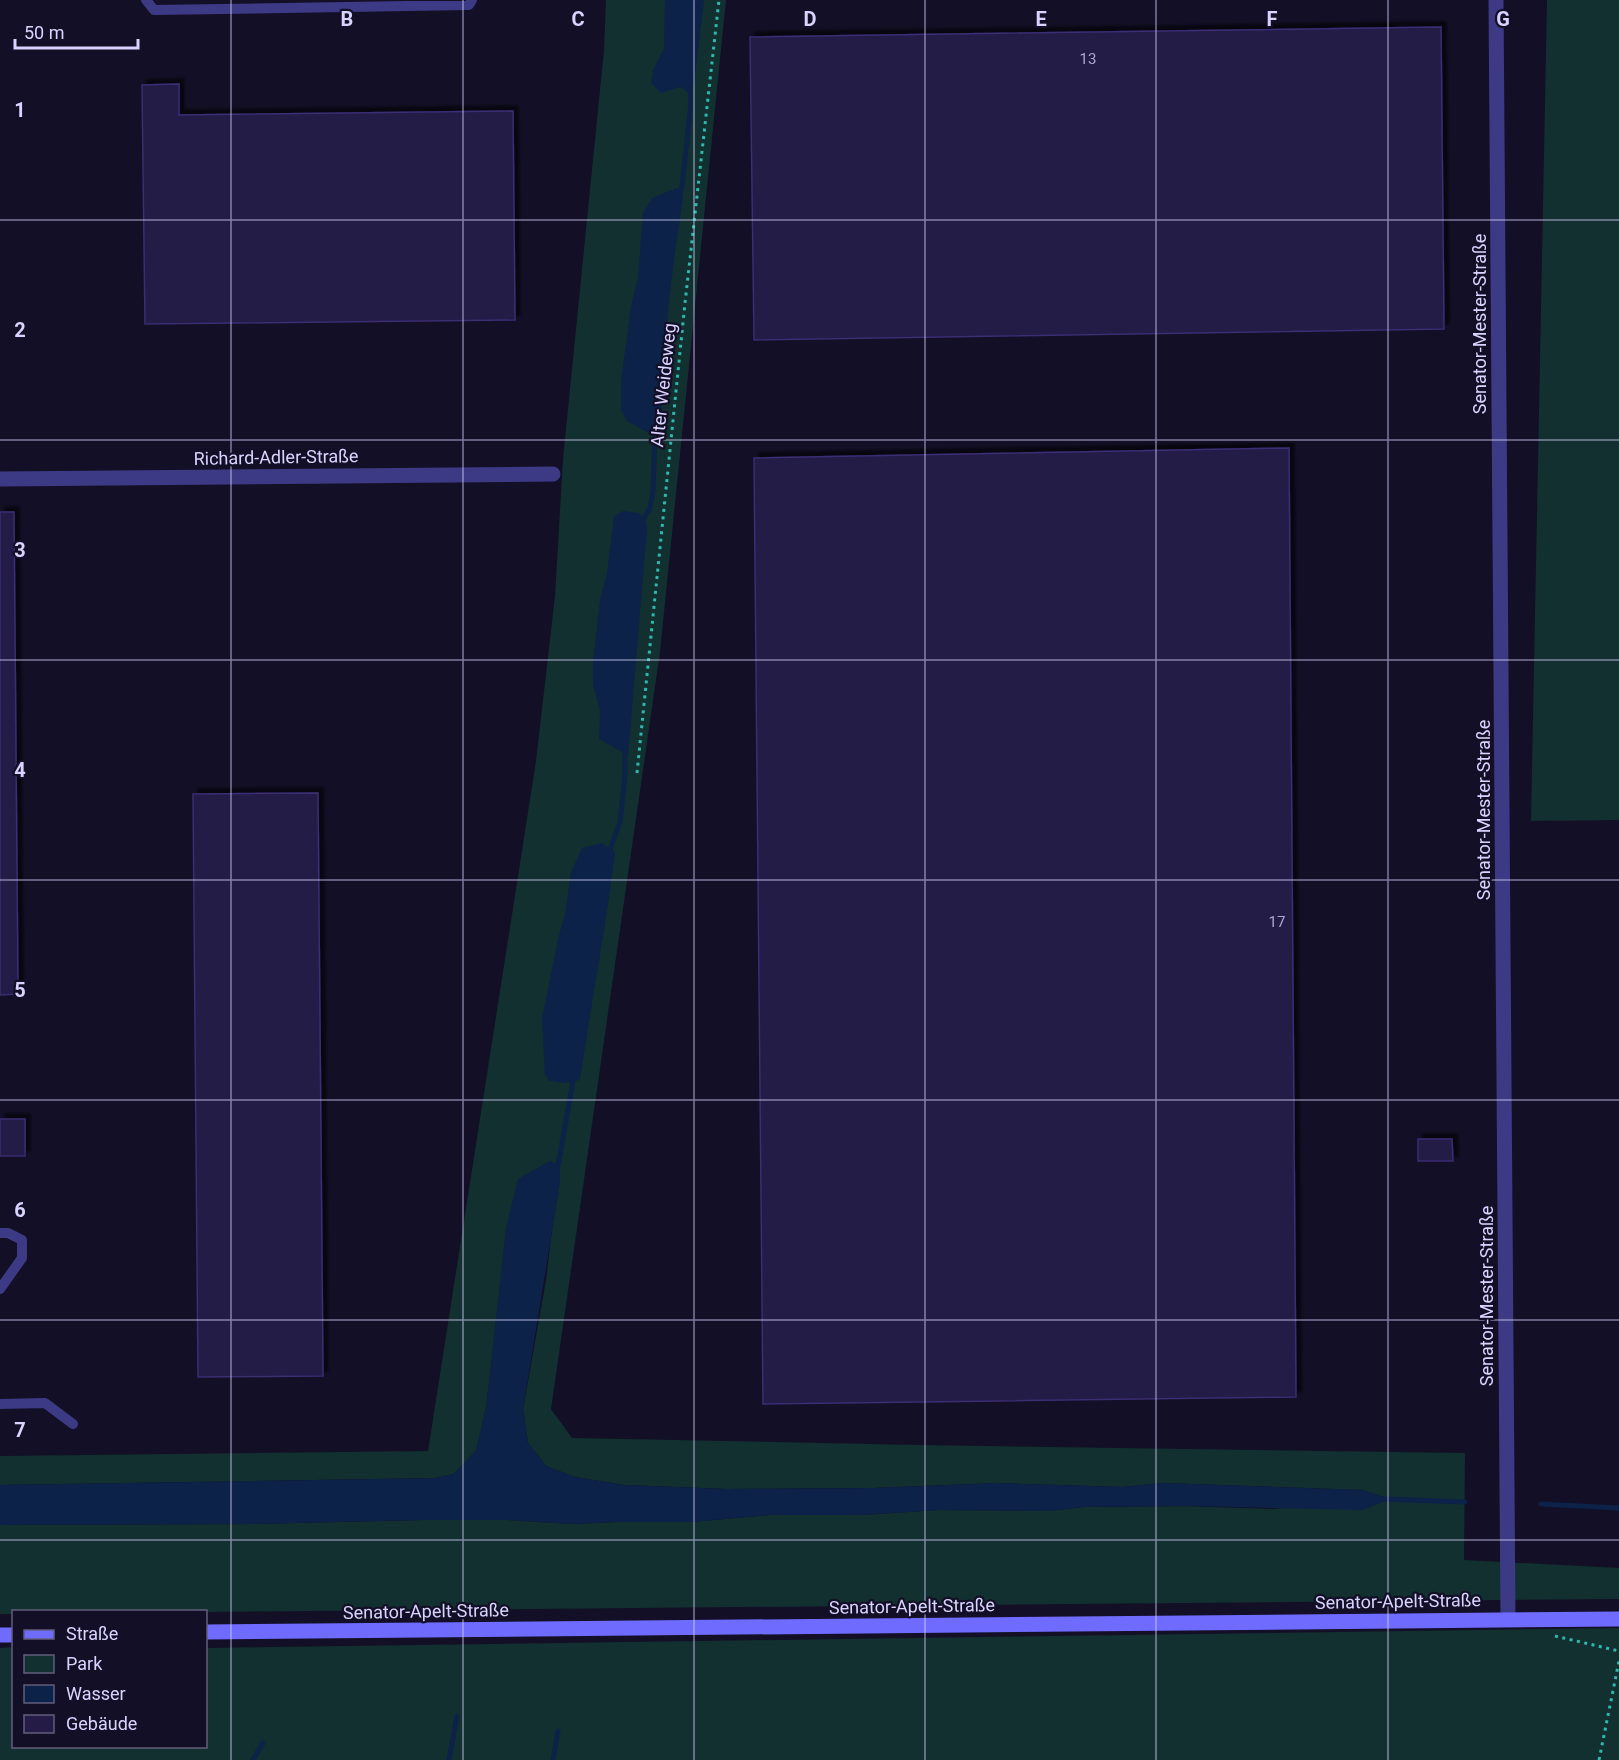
<svg xmlns="http://www.w3.org/2000/svg" width="1619" height="1760" viewBox="0 0 1619 1760" font-family="Roboto,sans-serif">
  <defs>
    <filter id="shadow"><feDropShadow dx="5" dy="-5" stdDeviation="1.5" flood-color="#0009"/></filter>
  </defs>
  <rect width="100%" height="100%" fill="#130f26"/>
  <!-- green -->
  <g fill="#12302f">
    <polygon points="606,0 726,0 660,652 551,1409 572,1438 919,1445 1465,1453 1464,1560 1619,1568 1619,1599 206,1612 14,1612 13,1614 0,1614 0,1525 252,1524 422,1520 507,1520 571,1524 616,1522 691,1522 770,1515 861,1515 939,1510 1050,1511 1084,1507 1185,1506 1272,1509 1389,1499 1363,1490 1162,1483 1123,1487 996,1483 874,1488 727,1489 624,1485 575,1477 546,1466 528,1443 523,1409 546,1280 554,1213 498,1310 486,1408 476,1451 454,1474 436,1478 0,1485 0,1456 428,1451 536,761 555,596 563,459 604,50"/>
    <polygon points="1547,0 1619,0 1619,820 1531,821"/>
    <polygon points="1619,1628 1619,1760 0,1760 0,1648 13,1647 14,1746 206,1746 206,1648"/>
  </g>
  <!-- water -->
  <g fill="#0c2248">
    <polygon points="665,0 704,0 694,83 691,94 680,87 661,93 651,83 653,70 664,48"/>
    <path d="M677,188L683,198C671,276 661,357 661,436L647,432L627,421L621,410V382L631,306L638,277L643,213L652,198Z"/>
    <polygon points="623,511 639,513 646,522 647,529 628,755 599,739 600,712 593,684 593,662 600,600 607,573 614,516"/>
    <path d="M602,843L615,852C606,928 591,1003 580,1080L566,1083L549,1081L545,1074L542,1019L558,939L565,914L571,872L582,848Z"/>
    <polygon points="550,1161 560,1165 560,1183 523,1409 528,1443 546,1466 575,1477 624,1485 727,1489 874,1488 996,1483 1123,1487 1162,1483 1363,1490 1390,1499 1363,1510 1185,1506 1084,1507 1050,1511 939,1510 861,1515 770,1515 691,1522 616,1522 571,1524 507,1520 422,1520 252,1524 0,1525 0,1485 436,1478 454,1474 476,1450 486,1408 506,1228 518,1179"/>
  </g>
  <g fill="none" stroke-linecap="round" stroke-linejoin="round">
    <!-- stream -->
    <g stroke="#0c2248" stroke-width="5">
      <polyline points="679,198 682,186 691,103 690,89"/>
      <polyline points="640,524 650,508 653,492 655,428"/>
      <polyline points="608,855 620,822 625,776 625,750"/>
      <polyline points="556,1168 558,1166 574,1075"/>
      <polyline points="1384,1499 1465,1502"/>
      <polyline points="1541,1504 1619,1508"/>
      <polyline points="253,1760 263,1743"/>
      <polyline points="449,1760 457,1716"/>
      <polyline points="553,1760 558,1731"/>
    </g>
  </g>
  <!-- building -->
  <g fill="#241b47" stroke="#3b2d73" stroke-width="1.5" filter="url(#shadow)">
    <polygon points="1441,27 1444,329 754,340 750,37"/>
    <polygon points="179,84 179,115 513,111 515,320 145,324 142,85"/>
    <polygon points="1289,448 1296,1397 763,1404 754,458"/>
    <polygon points="0,512 14,512 18,994 0,995"/>
    <polygon points="318,793 323,1376 198,1377 193,794"/>
    <rect x="0" y="1119" width="25" height="37"/>
    <polygon points="1418,1139 1452,1139 1453,1161 1418,1161"/>
  </g>
  <g fill="none" stroke-linecap="round" stroke-linejoin="round">
    <!-- path -->
    <g stroke="#2fb8b0" stroke-width="3" stroke-dasharray="3 4.5" stroke-linecap="butt">
      <polyline points="637,773 685,303 719,0"/>
      <polyline points="1555,1636 1619,1651"/>
      <polyline points="1599,1760 1619,1661"/>
    </g>
    <!-- lane -->
    <g stroke="#3d3a85" stroke-width="10">
      <polyline points="146,0 154,10 469,5 472,0"/>
      <polyline points="0,1233 8,1233 22,1240 22,1258 0,1289"/>
      <polyline points="0,1404 45,1403 73,1424"/>
    </g>
    <!-- street -->
    <g stroke="#3d3a85" stroke-width="15">
      <polyline points="1496,0 1508,1619"/>
      <polyline points="0,479 553,474"/>
    </g>
    <!-- secondary -->
    <g stroke="#6f6bff" stroke-width="15">
      <polyline points="206,1632 1619,1619"/>
      <polyline points="0,1635 14,1635"/>
    </g>
  </g>
  <!-- grid -->
  <path fill="none" stroke="#d9d4ff" stroke-width="1.5" stroke-opacity="0.55" d="M231,0V1760M463,0V1760M694,0V1760M925,0V1760M1156,0V1760M1388,0V1760M0,220H1619M0,440H1619M0,660H1619M0,880H1619M0,1100H1619M0,1320H1619M0,1540H1619"/>
  <g text-anchor="middle" dominant-baseline="central" stroke-width="4.5" stroke-linejoin="round" paint-order="stroke">
    <!-- number labels -->
    <g font-size="15" fill="#aca6d1">
      <text x="1088" y="59">13</text>
      <text x="1277" y="922">17</text>
    </g>
    <!-- street labels -->
    <g font-size="18" fill="#d9d4ff" stroke="#130f26">
      <text transform="translate(1479 324) rotate(-90)">Senator-Mester-Straße</text>
      <text transform="translate(663 385) rotate(-84)">Alter Weideweg</text>
      <text transform="translate(276 457) rotate(-1)">Richard-Adler-Straße</text>
      <text transform="translate(1483 810) rotate(-90)">Senator-Mester-Straße</text>
      <text transform="translate(1486 1296) rotate(-90)">Senator-Mester-Straße</text>
      <text transform="translate(1398 1601) rotate(-1)">Senator-Apelt-Straße</text>
      <text transform="translate(912 1606) rotate(-1)">Senator-Apelt-Straße</text>
      <text transform="translate(426 1611) rotate(-1)">Senator-Apelt-Straße</text>
    </g>
  </g>
  <g font-size="20" text-anchor="middle" font-weight="bold" fill="#d9d4ff" stroke="#130f26" stroke-width="4.5" stroke-linejoin="round" paint-order="stroke">
    <text x="347" y="26">B</text>
    <text x="578" y="26">C</text>
    <text x="810" y="26">D</text>
    <text x="1041" y="26">E</text>
    <text x="1272" y="26">F</text>
    <text x="1503" y="26">G</text>
    <text x="20" y="117">1</text>
    <text x="20" y="337">2</text>
    <text x="20" y="557">3</text>
    <text x="20" y="777">4</text>
    <text x="20" y="997">5</text>
    <text x="20" y="1217">6</text>
    <text x="20" y="1437">7</text>
  </g>
  <!-- legend -->
  <rect x="12" y="1610" width="195" height="138" fill="#130f26" stroke="#625e7d" stroke-width="1.5"/>
  <rect x="24" y="1630" width="30" height="9" fill="#6f6bff" stroke="#625e7d" stroke-width="1.5"/>
  <text x="66" y="1640" font-size="18" fill="#d9d4ff">Straße</text>
  <rect x="24" y="1655" width="30" height="18" fill="#12302f" stroke="#625e7d" stroke-width="1.5"/>
  <text x="66" y="1670" font-size="18" fill="#d9d4ff">Park</text>
  <rect x="24" y="1685" width="30" height="18" fill="#0c2248" stroke="#625e7d" stroke-width="1.5"/>
  <text x="66" y="1700" font-size="18" fill="#d9d4ff">Wasser</text>
  <rect x="24" y="1715" width="30" height="18" fill="#241b47" stroke="#625e7d" stroke-width="1.5"/>
  <text x="66" y="1730" font-size="18" fill="#d9d4ff">Gebäude</text>
  <!-- scale -->
  <path d="M15 39v9h123v-9" fill="none" stroke="#d9d4ff" stroke-width="3"/>
  <text x="24" y="39" font-size="18" fill="#d9d4ff" stroke="#130f26" stroke-width="4.5" paint-order="stroke">50 m</text>
</svg>
